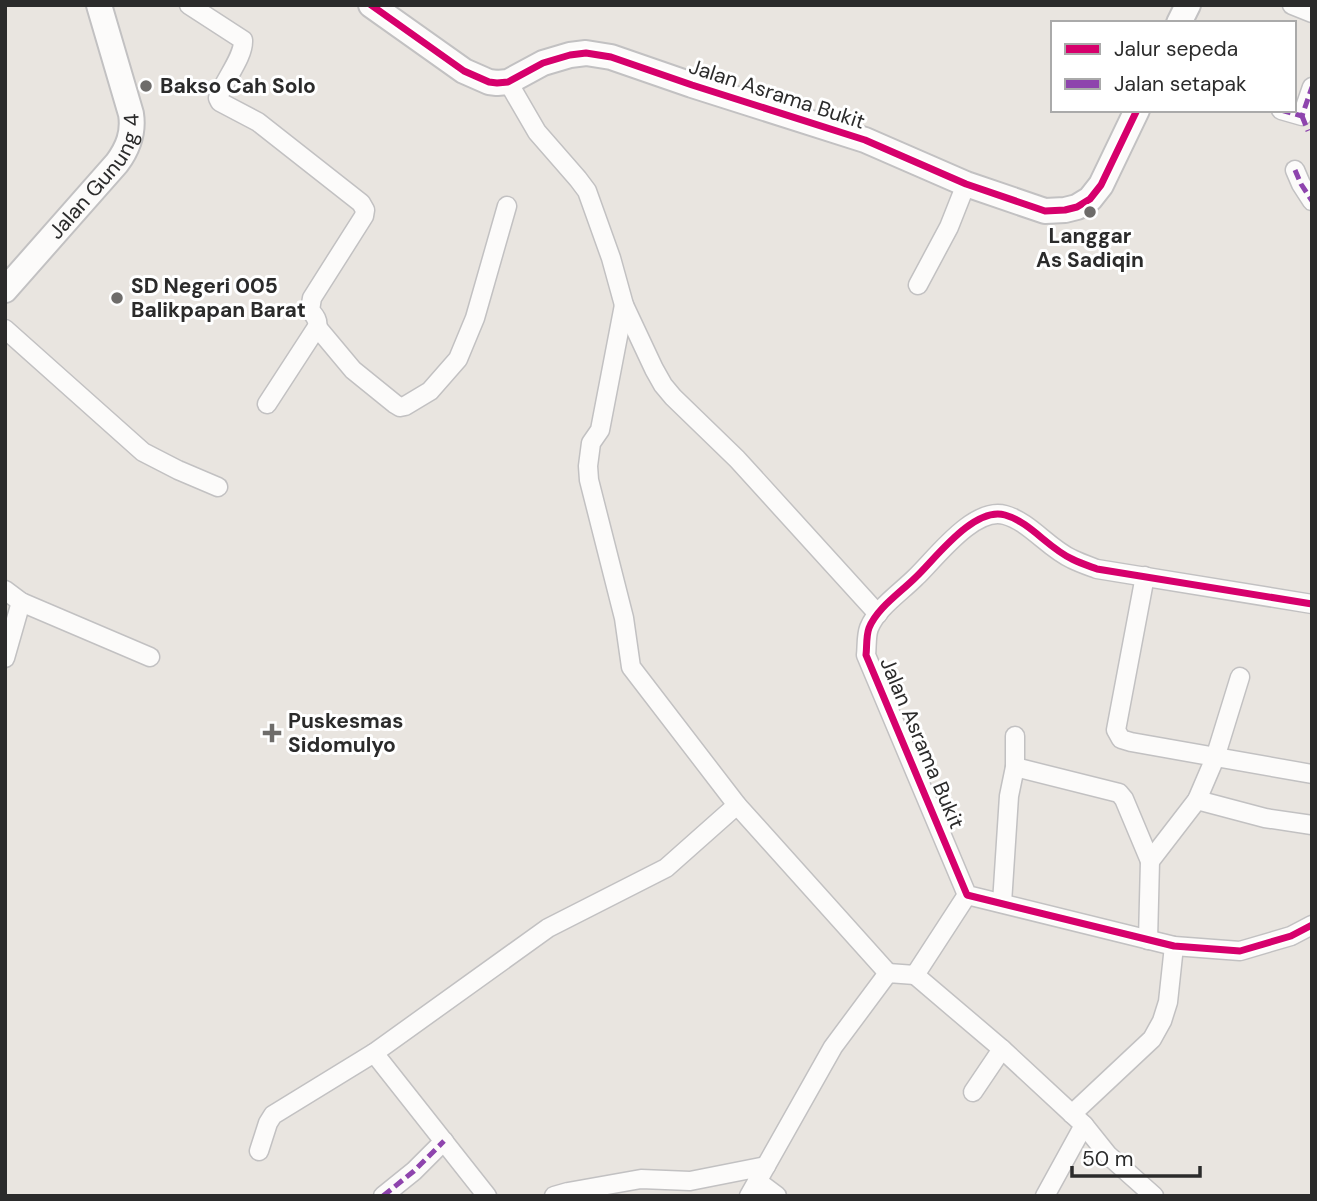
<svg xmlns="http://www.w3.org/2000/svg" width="1317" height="1201" viewBox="0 0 1317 1201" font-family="'DM Sans',sans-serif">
  <rect width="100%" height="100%" fill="#e9e5e0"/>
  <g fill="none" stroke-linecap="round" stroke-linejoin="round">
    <defs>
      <g id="street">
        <path d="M189,5L243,40C244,57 224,80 218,98L220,102L258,122L361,203L365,210L364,216L312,298L310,310C314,315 319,320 317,327L267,404"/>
        <polyline points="1292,5 1312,13"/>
        <polyline points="508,82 537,132 578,179 587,191 611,258 624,305 654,369 663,385 673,397 737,459 878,614"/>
        <polyline points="1281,110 1302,116 1312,87"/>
        <polyline points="1295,170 1301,184 1312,201"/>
        <polyline points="918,285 949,227 966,184"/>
        <polyline points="624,305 600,430 591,443 588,466 589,480 624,618 631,667 737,805 888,973"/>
        <polyline points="317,327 353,370 395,404 400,407 405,406 430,391 458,359 475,318 507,206"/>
        <polyline points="5,329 143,452 178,470 218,487"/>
        <polyline points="1145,576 1116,730 1121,739 1131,742 1312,774"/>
        <polyline points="5,590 21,602 150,657"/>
        <path d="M1312,604L1097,569C1089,566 1080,563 1072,559C1048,548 1030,522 1005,515C974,506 935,559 916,577C900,593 877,608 869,628C866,636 867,647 866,655L967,895L1174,946L1240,951L1291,936L1312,925"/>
        <polyline points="5,658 21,602"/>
        <polyline points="1015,767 1119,793 1124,799 1150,861"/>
        <polyline points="1197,800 1265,818 1312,825"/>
        <polyline points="1002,903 1009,796 1015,767 1015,736"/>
        <polyline points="1148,940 1150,861 1197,800 1215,758 1240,677"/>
        <polyline points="915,975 1002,1049 1084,1125 1045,1196"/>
        <polyline points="374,1053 487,1196"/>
        <polyline points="973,1092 1002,1049"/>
        <polyline points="1072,1114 1152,1039 1162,1021 1168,1002 1174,946"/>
        <polyline points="1084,1125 1108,1155 1154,1196"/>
        <polyline points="259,1151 268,1123 273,1115 374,1053 548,928 666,868 737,805"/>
        <polyline points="757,1181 777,1196"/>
        <polyline points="383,1196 414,1171 444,1141"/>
        <polyline points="554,1196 568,1192 641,1179 690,1181 766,1166"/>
        <polyline points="749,1196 833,1047 888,973 915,975 967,895"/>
      </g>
      <g id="secondary">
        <polyline points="371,5 464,71 489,82 497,83 508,82 543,63 570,55 586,53 611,57 692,85 865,140 966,184 1045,211 1065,210 1077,207 1090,199 1101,185 1137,110"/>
        <polyline points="1179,23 1188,5"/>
        <path id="s1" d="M5,290L117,163C128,148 134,133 131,114L99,5"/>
      </g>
    </defs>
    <!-- street casing -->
    <use href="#street" stroke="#c2c1c2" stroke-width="21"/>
    <!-- secondary casing -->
    <use href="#secondary" stroke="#c2c1c2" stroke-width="28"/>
    <!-- street -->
    <use href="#street" stroke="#fcfbfa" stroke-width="18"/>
    <!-- secondary -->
    <use href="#secondary" stroke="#fcfbfa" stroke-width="24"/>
    <!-- quiet -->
    <g stroke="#8e44ad" stroke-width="5" stroke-dasharray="10 5" stroke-linecap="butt">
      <polyline points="1281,110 1302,116 1312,87"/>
      <polyline points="1302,116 1308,131"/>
      <polyline points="1295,170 1301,184 1312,201"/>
      <polyline points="383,1196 414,1171 444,1141"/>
    </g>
    <defs>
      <g id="cycleway">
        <polyline points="371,5 464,71 489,82 497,83 508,82 543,63 570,55 586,53 611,57 692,85 865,140 966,184 1045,211 1065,210 1077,207 1090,199 1101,185 1137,110"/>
        <path d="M1312,604L1097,569C1089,566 1080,563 1072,559C1048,548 1030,522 1005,515C974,506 935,559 916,577C900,593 877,608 869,628C866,636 867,647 866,655L967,895L1174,946L1240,951L1291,936L1312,925"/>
      </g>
    </defs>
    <!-- cycleway casing -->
    <use href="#cycleway" stroke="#fff" stroke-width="11"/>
    <!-- cycleway -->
    <use href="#cycleway" stroke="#d6006c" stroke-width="7"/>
  </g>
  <!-- markers -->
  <g fill="#6e6c6a" stroke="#fff" stroke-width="2.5">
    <circle cx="146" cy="86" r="7"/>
    <circle cx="1090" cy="212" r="7"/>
    <circle cx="117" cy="298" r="7"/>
    <path d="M268.5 722.5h7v7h7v7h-7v7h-7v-7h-7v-7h7z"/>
  </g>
  <g text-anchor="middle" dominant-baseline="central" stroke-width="6" stroke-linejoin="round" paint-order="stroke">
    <!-- poi labels -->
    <g font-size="21" font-weight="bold" fill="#2b2b2b" stroke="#fff" text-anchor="start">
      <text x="160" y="86">Bakso Cah Solo</text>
      <text x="1090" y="236" text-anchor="middle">Langgar<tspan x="1090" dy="24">As Sadiqin</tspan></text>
      <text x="131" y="286">SD Negeri 005<tspan x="131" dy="24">Balikpapan Barat</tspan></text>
      <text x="288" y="721">Puskesmas<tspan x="288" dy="24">Sidomulyo</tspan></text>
    </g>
    <!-- street labels -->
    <g font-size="21" fill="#2b2b2b" stroke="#fff">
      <text transform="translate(777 94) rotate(18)">Jalan Asrama Bukit</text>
      <text stroke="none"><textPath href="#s1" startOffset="147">Jalan Gunung 4</textPath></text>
      <text transform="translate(922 743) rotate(67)">Jalan Asrama Bukit</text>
    </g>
  </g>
  <!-- border -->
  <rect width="1317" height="1201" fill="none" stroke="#2b2b2b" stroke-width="14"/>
  <!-- legend -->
  <rect x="1051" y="21" width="245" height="91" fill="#ffffff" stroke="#aaaaaa" stroke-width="2"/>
  <rect x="1065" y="44" width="35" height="10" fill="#d6006c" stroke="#aaaaaa" stroke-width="2"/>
  <text x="1114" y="56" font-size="21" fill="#2b2b2b">Jalur sepeda</text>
  <rect x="1065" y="79" width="35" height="10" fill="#8e44ad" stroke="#aaaaaa" stroke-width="2"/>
  <text x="1114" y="91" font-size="21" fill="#2b2b2b">Jalan setapak</text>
  <!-- scale -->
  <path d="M1072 1166v10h128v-10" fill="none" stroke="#2b2b2b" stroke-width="3.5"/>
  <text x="1082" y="1166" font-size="21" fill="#2b2b2b" stroke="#ffffff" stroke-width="5" paint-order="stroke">50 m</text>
</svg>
